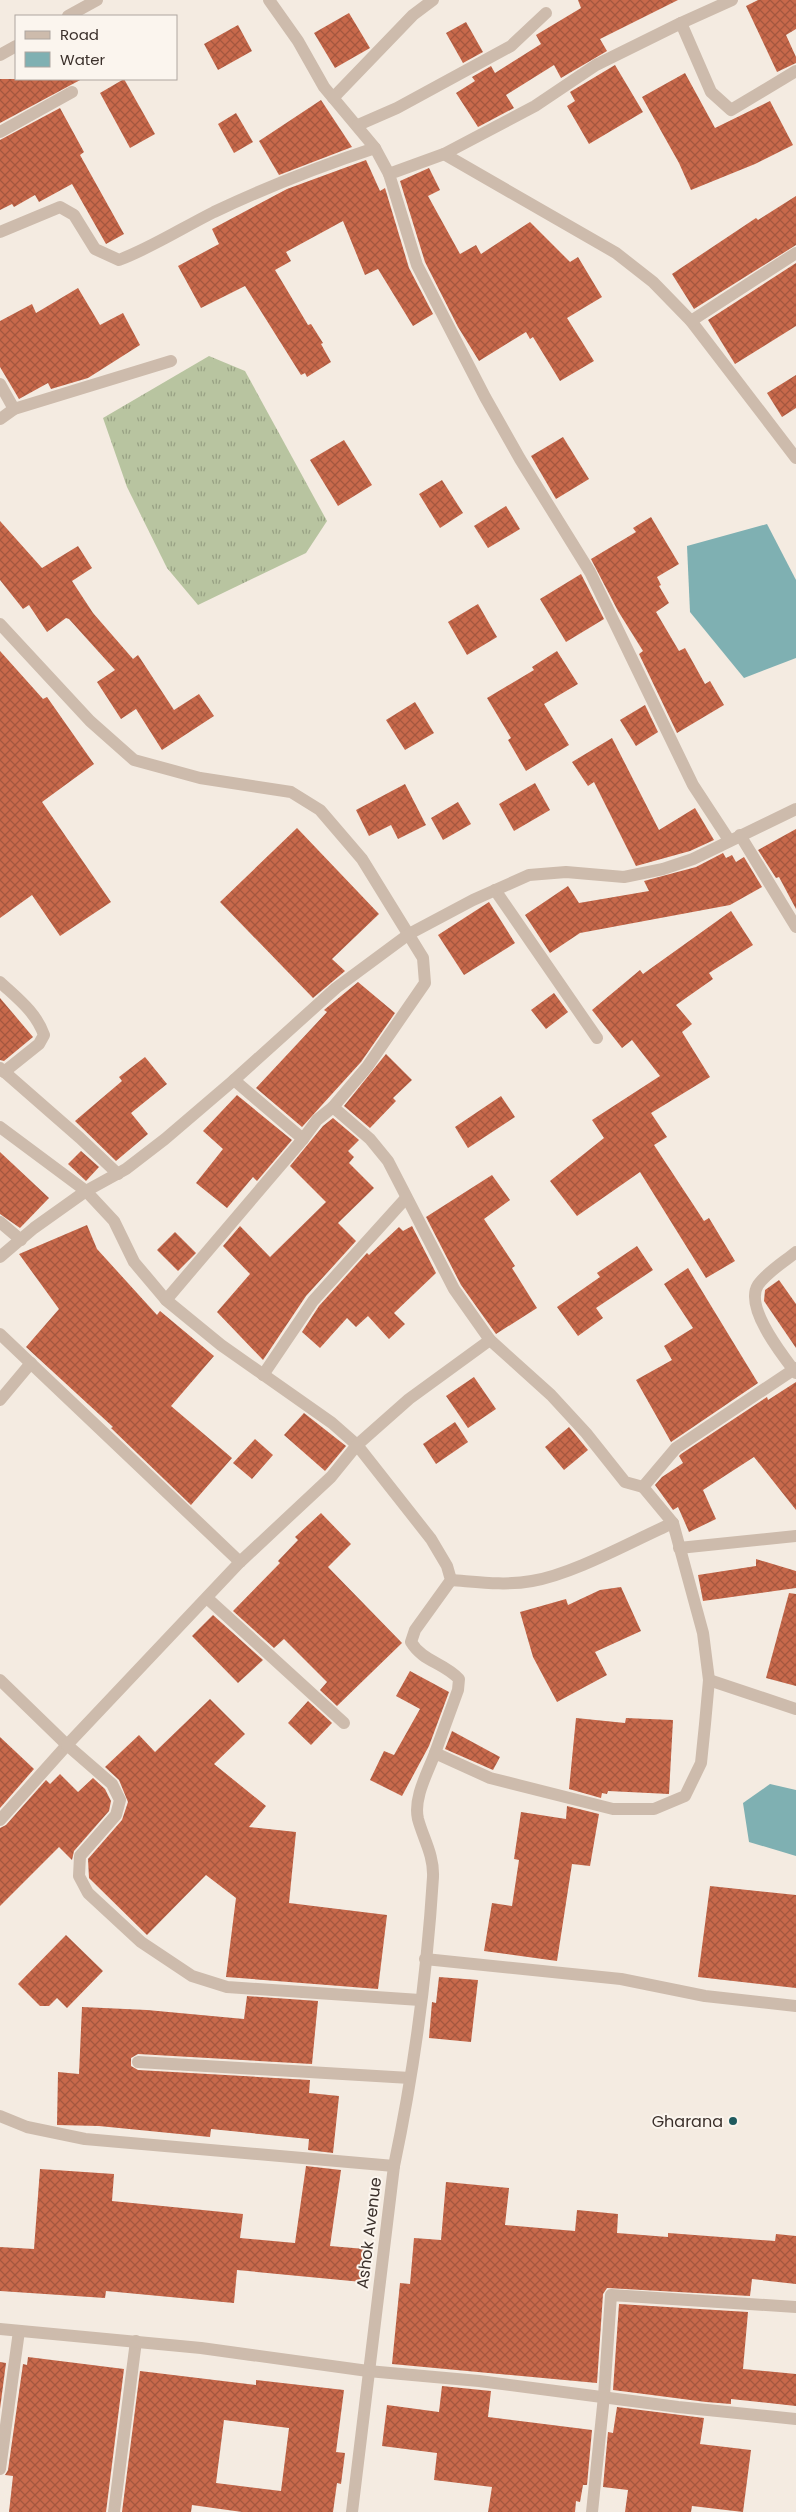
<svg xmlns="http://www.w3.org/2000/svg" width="796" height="2512" viewBox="0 0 796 2512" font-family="Poppins,sans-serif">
  <defs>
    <pattern id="grass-tufts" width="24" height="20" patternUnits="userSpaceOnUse" patternTransform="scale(1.25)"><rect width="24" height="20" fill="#b8c4a0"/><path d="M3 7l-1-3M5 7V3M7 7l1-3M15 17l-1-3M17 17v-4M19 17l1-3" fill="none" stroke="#97a083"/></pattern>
    <pattern id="building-cross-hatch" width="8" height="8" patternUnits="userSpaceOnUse" patternTransform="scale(1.25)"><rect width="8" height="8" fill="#c8694b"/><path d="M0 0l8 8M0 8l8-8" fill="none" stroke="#a4573f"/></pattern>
  </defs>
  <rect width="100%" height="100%" fill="#f4ebe1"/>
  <!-- grass -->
  <polygon fill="url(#grass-tufts)" points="209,356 245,371 327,521 306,553 198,605 167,568 127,487 103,418"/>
  <!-- water -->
  <g fill="#7fb0b2">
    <polygon points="767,524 796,580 796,658 744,678 690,612 687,546"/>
    <polygon points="770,1784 796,1790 796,1856 749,1842 743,1803"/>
  </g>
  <!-- building -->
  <g fill="url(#building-cross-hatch)" fill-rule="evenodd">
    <polygon points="578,0 678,0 600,39 607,51 561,78 554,65 506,95 514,108 478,127 456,93 475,81 472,77 491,66 495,73 541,44 536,35 581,8"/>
    <polygon points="758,0 796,0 796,29 786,35 796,57 796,63 777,72 746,6"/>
    <polygon points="349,13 370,48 335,68 314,33"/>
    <polygon points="466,22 483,52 463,63 446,33"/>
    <polygon points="238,25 252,51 218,70 204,44"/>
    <polygon points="615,65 643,112 589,144 567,106 575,101 570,92"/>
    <polygon points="685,73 715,128 770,101 793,145 755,164 691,190 679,163 642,97"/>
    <polygon points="0,79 82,79 0,123"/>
    <polygon points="124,79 155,134 130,148 100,93"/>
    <polygon points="321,100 352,147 279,175 259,141"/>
    <polygon points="60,108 84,152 80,155 124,234 106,244 72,184 39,202 35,195 14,207 12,204 0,210 0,140"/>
    <polygon points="236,113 253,142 234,153 218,124"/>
    <polygon points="366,160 380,191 385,188 409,268 433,314 413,326 378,269 365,275 343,221 286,252 291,261 275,270 308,325 311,324 323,343 321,344 331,362 307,377 305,373 301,375 245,286 201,308 178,266 219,244 212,229 287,189"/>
    <polygon points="429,168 440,190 428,196 460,254 476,245 481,254 530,222 570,262 578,257 602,297 567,318 594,361 560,381 533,337 530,339 526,332 479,361 458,327 425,262 400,181"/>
    <polygon points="796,196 796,245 694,309 672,274 756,218 758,220"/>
    <polygon points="796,263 796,326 735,364 708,320"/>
    <polygon points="78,288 100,325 123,313 140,345 88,378 51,389 48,383 19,399 0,367 0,321 32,304 36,313"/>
    <polygon points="796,375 796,408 782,417 767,393"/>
    <polygon points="563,437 589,479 556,499 531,456"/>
    <polygon points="344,440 372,485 338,506 310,460"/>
    <polygon points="442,480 463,513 440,528 419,494"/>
    <polygon points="506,506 520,529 488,548 474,526"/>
    <polygon points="651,517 679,564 657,577 661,585 659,586 669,603 656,612 679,651 685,648 705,684 710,681 724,705 677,733 639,654 643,651 618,611 591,559 636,532 633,528"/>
    <polygon points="0,521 42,568 78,546 92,568 72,581 93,613 133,659 138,655 174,710 199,694 214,716 162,750 136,709 121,719 97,682 115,670 69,619 66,618 47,632 29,605 23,609 0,580"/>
    <polygon points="581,574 604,619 566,642 540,599"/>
    <polygon points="478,604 497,637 467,655 448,622"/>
    <polygon points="0,651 43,699 47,697 94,764 42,802 111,902 60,936 32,895 0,918"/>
    <polygon points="557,651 578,684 544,704 569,745 526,771 508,740 511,738 487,698 534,670 532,667"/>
    <polygon points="415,702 434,733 405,750 386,720"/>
    <polygon points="645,705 658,732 636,746 620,720"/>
    <polygon points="612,738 659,830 695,808 714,840 690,851 636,866 594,782 588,786 572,762"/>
    <polygon points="535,783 550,810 514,831 499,804"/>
    <polygon points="405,784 426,825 398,839 391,825 369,836 356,810"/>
    <polygon points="458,802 471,824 443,840 431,818"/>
    <polygon points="297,828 379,914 332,959 345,971 313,998 220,902"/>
    <polygon points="796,829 796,909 779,877 776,878 758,850"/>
    <polygon points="723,853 726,858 732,855 736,862 744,857 762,887 730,905 580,933 550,953 525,915 568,886 579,903 649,891 644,881 696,867"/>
    <polygon points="489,902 515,943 464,975 438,935"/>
    <polygon points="731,911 753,945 709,973 713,979 676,1005 692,1024 682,1032 710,1077 651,1113 667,1137 654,1145 704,1221 709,1218 735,1261 706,1278 640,1172 577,1216 550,1181 604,1138 592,1120 660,1076 632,1040 622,1048 592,1010 640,970 643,974"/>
    <polygon points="358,982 395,1013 361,1062 302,1127 256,1088 327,1012 324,1010"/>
    <polygon points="554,993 568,1012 546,1029 531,1010"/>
    <polygon points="0,998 33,1037 4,1061 0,1060"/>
    <polygon points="386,1054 412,1080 393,1098 396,1101 370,1128 344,1106"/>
    <polygon points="145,1057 167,1084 131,1113 148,1134 116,1161 75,1121 122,1081 119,1077"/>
    <polygon points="237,1095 292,1140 257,1181 253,1177 227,1208 196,1183 223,1149 203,1131"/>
    <polygon points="501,1096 515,1117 468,1148 455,1127"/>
    <polygon points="333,1118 359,1140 348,1151 354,1157 349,1163 374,1188 338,1223 356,1241 306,1296 263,1360 217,1312 250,1274 223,1246 240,1226 270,1257 326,1202 290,1166 323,1126"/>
    <polygon points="81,1151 99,1167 86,1181 68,1164"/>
    <polygon points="0,1152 49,1198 20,1228 0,1214"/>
    <polygon points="492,1175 510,1200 484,1219 515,1266 512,1268 537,1308 496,1334 461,1285 426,1217"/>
    <polygon points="87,1225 97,1249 157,1315 160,1311 214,1356 171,1406 232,1458 191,1505 111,1428 113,1427 26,1347 59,1309 19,1254"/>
    <polygon points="412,1226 436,1273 394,1313 405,1324 389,1339 368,1316 356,1327 347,1318 320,1348 302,1332 319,1306 367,1253 369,1255 399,1227 403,1231"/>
    <polygon points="175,1232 196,1253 178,1271 157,1250"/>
    <polygon points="637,1246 653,1270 596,1308 603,1318 578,1336 557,1307 600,1277 597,1273"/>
    <polygon points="688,1268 758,1383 671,1442 636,1380 672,1360 664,1346 693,1328 664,1284"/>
    <polygon points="779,1280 796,1304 796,1348 764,1301 765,1290"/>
    <polygon points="474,1377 496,1409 468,1428 446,1396"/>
    <polygon points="796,1382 796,1510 754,1457 703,1490 716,1519 689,1532 678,1507 673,1510 655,1485 662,1477 683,1463 679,1456 681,1454 767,1397 768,1400"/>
    <polygon points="304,1413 346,1446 325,1471 284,1435"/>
    <polygon points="455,1422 468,1442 436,1464 423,1444"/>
    <polygon points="569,1427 588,1450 564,1470 545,1447"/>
    <polygon points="255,1439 273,1455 252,1479 233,1463"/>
    <polygon points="321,1513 351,1544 328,1567 402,1643 337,1706 320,1690 327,1682 284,1639 274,1648 233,1611 280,1563 278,1561 298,1540 295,1537"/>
    <polygon points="756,1559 796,1571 796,1588 703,1601 698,1575 756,1566"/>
    <polygon points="621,1587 641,1631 595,1652 607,1675 557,1702 533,1657 520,1612 566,1599 568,1605 600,1590"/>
    <polygon points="789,1593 796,1594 796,1686 766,1678"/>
    <polygon points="213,1615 263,1660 238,1683 192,1636"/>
    <polygon points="410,1671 449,1692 429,1746 402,1796 370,1780 384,1751 394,1755 420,1709 396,1696"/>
    <polygon points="210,1699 245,1734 214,1764 266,1806 249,1827 296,1832 289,1903 387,1915 378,1989 226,1977 236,1898 206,1875 147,1935 89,1878 88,1859 122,1820 128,1802 119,1780 105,1767 139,1735 155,1752"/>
    <polygon points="308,1701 332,1723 311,1745 288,1723"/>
    <polygon points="576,1718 625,1723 626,1718 673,1720 669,1794 608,1791 607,1794 602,1793 601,1798 569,1789"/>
    <polygon points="452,1731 500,1757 493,1770 445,1749"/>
    <polygon points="0,1737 34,1769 0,1808"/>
    <polygon points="60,1774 78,1792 93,1778 105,1789 111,1801 109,1811 74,1851 72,1860 59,1847 0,1906 0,1828 6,1825 46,1780 50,1784"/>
    <polygon points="567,1806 599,1814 590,1866 572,1864 557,1961 484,1951 492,1903 512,1906 519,1860 514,1859 521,1812 566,1819"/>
    <polygon points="710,1886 796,1895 796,1988 698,1977"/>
    <polygon points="66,1935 103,1971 67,2008 57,1998 49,2006 40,2006 18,1984"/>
    <polygon points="439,1977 478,1980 471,2042 429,2038 432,2002 436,2003"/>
    <polygon points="247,1996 318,2001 312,2064 138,2054 131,2058 131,2066 138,2070 310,2080 309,2093 339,2096 333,2153 308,2150 309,2139 211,2129 210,2137 99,2126 57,2125 58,2072 79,2074 82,2007 147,2010 244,2019"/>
    <polygon points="306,2166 341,2170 330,2246 365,2249 362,2282 237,2270 234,2303 106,2291 105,2298 0,2291 0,2247 34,2249 40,2169 114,2174 112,2201 243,2214 240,2238 295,2243"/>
    <polygon points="446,2182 509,2188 505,2225 575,2231 577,2210 618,2214 617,2233 668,2237 668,2233 775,2241 776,2234 796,2236 796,2284 752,2279 750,2296 607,2288 603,2294 597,2383 392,2364 400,2283 410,2284 414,2238 441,2240"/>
    <polygon points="619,2304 748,2312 743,2369 796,2374 796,2406 731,2399 731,2404 706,2402 613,2390"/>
    <polygon points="28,2357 124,2369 106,2512 9,2512 13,2476 5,2475 8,2470 23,2364 27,2365"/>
    <polygon points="0,2362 6,2363 0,2409"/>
    <path d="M140,2371L256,2385V2380L344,2390L336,2452L345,2453L341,2484L337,2483L333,2512H242L192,2505L191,2512H122ZM224,2420L289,2428L281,2491L216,2483Z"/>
    <polygon points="442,2386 491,2391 488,2417 592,2430 587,2485 583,2485 580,2502 576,2501 575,2512 488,2512 492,2487 434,2480 437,2453 382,2446 387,2405 439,2412"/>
    <polygon points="617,2407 704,2418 700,2444 751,2450 743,2512 692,2506 691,2512 625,2512 628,2490 603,2487 608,2432 613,2433"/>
  </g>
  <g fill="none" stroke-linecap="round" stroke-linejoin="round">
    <!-- lane -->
    <g stroke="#cdbbac" stroke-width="12">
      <polyline points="0,1820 67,1745"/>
      <polyline points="0,2469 19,2331"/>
      <polyline points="114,2512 136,2341"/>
    </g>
    <!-- street -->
    <g stroke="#cdbbac" stroke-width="12">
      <polyline points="269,0 298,41 324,87 375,148 389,174"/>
      <polyline points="68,16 97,0"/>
      <polyline points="681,23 732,0"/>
      <polyline points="0,55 16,46"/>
      <polyline points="333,98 413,15 433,0"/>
      <polyline points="358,125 397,108 511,46 546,13"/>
      <polyline points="0,132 72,92"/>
      <polyline points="444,154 616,253 653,282 691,321 796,458"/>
      <path d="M0,232L60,207L74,215L95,249L119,260C153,247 182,228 214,212C267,187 320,166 375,148"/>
      <polyline points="691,321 796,253"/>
      <polyline points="0,384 14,409"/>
      <polyline points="0,419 14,409 171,361"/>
      <polyline points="0,624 90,721 134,760 200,778 291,792 320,810 362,859 423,958 425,983 367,1067 333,1107"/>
      <polyline points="740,835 796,927"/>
      <polyline points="729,840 693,785 590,572 520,459 485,397 417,265 389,174 444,154 535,106 596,65 681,23 711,92 731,110 796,71"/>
      <polyline points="495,890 597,1038"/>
      <path d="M0,982C17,998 36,1012 44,1035L39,1044L4,1072"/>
      <polyline points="0,1068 80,1138 118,1174"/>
      <polyline points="234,1080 303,1139 317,1120 333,1107 370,1139 388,1161 454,1289 490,1340 551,1395 586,1433 625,1482 643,1487"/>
      <path d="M0,1127L86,1191L114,1221L134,1262L166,1300L221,1345L332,1423L357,1445L431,1539L447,1566L451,1580L415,1630L411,1642C423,1662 443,1662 459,1679L458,1690L435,1753"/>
      <polyline points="0,1222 21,1240"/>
      <path d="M796,1252C784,1262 767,1272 758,1285C744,1307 782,1355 796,1373"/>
      <polyline points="0,1257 34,1228 86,1191 126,1169 165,1139 234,1080 336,988 409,934 473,900 529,875 566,872 624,877 663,869 693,859 796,809"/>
      <polyline points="166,1300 303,1139"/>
      <polyline points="0,1334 240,1562"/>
      <polyline points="263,1375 313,1301 406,1198"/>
      <polyline points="0,1400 31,1363"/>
      <polyline points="679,1548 796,1536"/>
      <path d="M451,1580C478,1582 505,1586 532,1581C574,1574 632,1541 673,1523"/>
      <polyline points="207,1598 344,1723"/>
      <polyline points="0,1680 67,1745 112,1784 120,1800 116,1815 80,1856 79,1876 88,1893 141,1942 192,1976 227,1987 420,2000"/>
      <polyline points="709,1680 796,1709"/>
      <polyline points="67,1745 240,1562 331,1477 357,1445 409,1399 490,1340"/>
      <polyline points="425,1959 621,1979 705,1996 796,2006"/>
      <polyline points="138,2062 410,2078"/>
      <polyline points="0,2116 27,2127 85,2139 394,2166"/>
      <polyline points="0,2329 201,2348 368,2371 479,2381 678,2407 796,2419"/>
      <path d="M352,2512L394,2166C414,2071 427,1974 433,1877C434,1855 423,1838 418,1819C413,1798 428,1772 435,1753L490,1778L613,1809H654L685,1796L701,1763L705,1724L709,1680L703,1633L673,1523L643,1487L676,1448L796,1368"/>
      <polyline points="592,2512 604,2396 611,2295 796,2307"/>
    </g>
  </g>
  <!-- markers -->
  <circle fill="#1f5a5e" stroke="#fbf5ee" stroke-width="2" cx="733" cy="2121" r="5"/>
  <g text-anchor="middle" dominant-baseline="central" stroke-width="4" stroke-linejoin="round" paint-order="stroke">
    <!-- poi labels -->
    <g font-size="16" fill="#3b302b" stroke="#fbf5ee" text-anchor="end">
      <text x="723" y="2121">Gharana</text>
    </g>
    <!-- street labels -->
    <g font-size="16" fill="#3b302b" stroke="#fbf5ee">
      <text transform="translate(369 2233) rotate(-83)">Ashok Avenue</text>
    </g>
  </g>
  <!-- legend -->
  <rect x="15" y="15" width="162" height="65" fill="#fbf5ee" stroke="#aea6a0"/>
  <rect x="25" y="31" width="25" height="8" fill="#cdbbac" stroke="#aea6a0"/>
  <text x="60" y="40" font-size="15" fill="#3b302b">Road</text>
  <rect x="25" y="52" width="25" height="15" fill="#7fb0b2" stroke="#aea6a0"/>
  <text x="60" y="65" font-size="15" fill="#3b302b">Water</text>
</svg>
